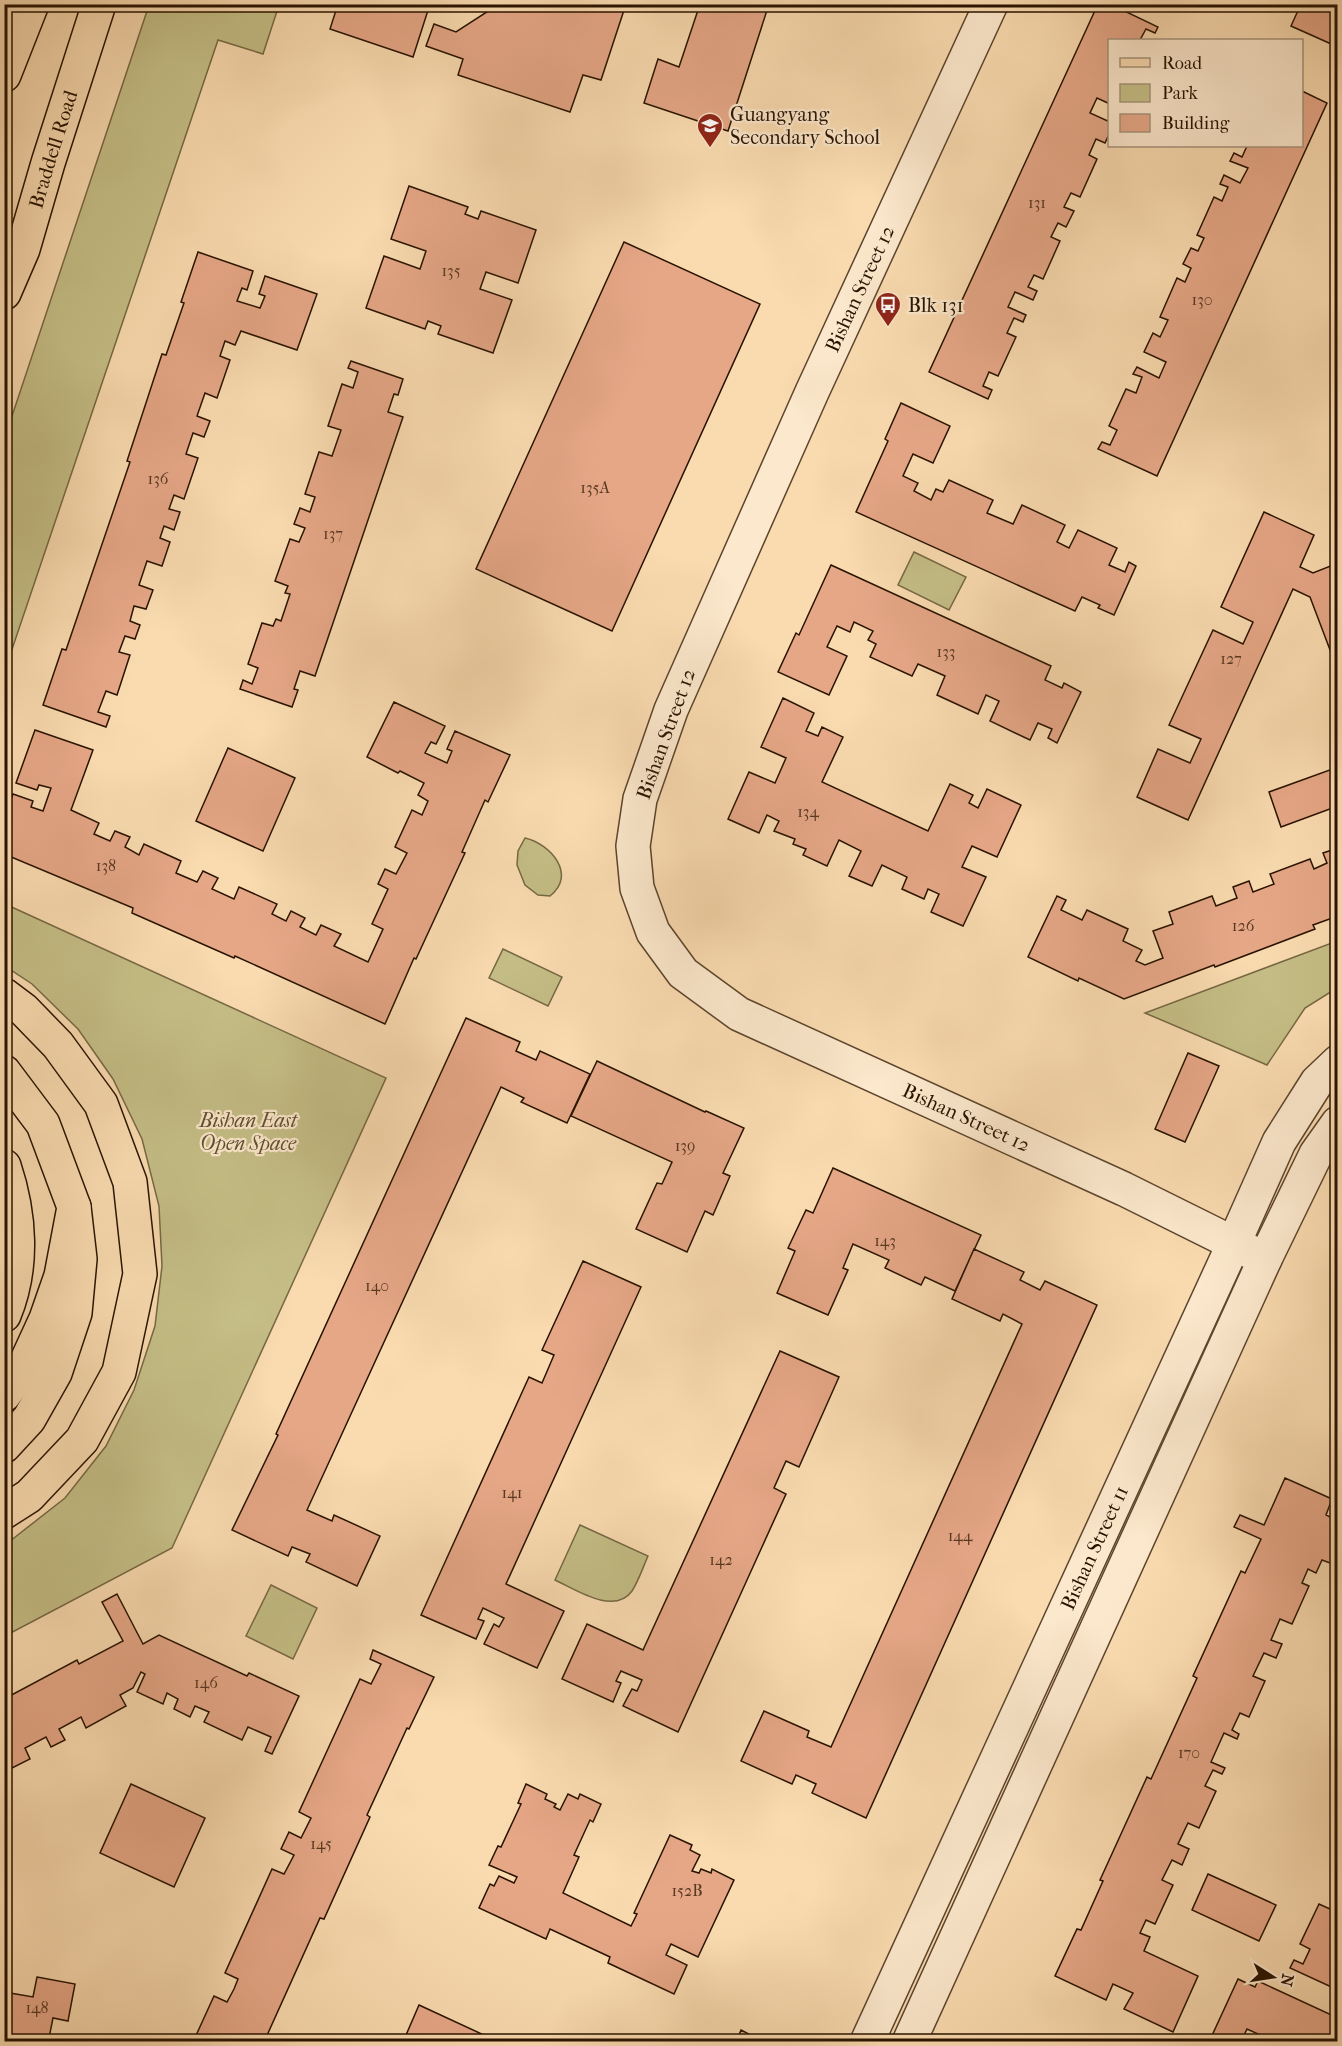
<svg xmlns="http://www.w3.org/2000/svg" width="1342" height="2046" viewBox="0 0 1342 2046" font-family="'IM FELL French Canon',serif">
  <rect width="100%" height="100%" fill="#fadbb0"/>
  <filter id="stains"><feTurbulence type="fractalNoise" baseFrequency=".00333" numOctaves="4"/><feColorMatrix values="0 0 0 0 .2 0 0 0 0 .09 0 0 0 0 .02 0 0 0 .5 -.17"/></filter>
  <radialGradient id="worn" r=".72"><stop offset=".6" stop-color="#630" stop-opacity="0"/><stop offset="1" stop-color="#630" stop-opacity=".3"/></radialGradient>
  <!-- green -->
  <g fill="#c5be86" stroke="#766844" stroke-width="1.5">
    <polygon points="149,5 279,5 263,54 218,40 5,670 5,437"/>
    <polygon points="914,552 966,577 949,610 898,585"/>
    <path d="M525,838C551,844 577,875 550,896L538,895L525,885L517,865L518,851Z"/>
    <polygon points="5,904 386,1078 172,1548 5,1636 5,1545 65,1498 106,1446 134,1390 155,1326 162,1266 159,1206 142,1139 113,1079 78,1029 32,984 5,966"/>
    <polygon points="1337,941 1337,988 1305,1008 1267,1065 1145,1013"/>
    <polygon points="503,949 562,977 548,1006 489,978"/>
    <path d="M580,1525L648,1556C643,1567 639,1580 632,1591C614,1616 575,1589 555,1580Z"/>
    <polygon points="271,1585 317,1608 293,1659 246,1636"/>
  </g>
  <!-- building -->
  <g fill="#e6a787" stroke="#281301" stroke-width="1.5">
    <polygon points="338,4 430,4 413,57 330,29"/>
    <polygon points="499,4 626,4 601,80 583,75 570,112 458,75 463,59 426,46 434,24 456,32"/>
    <polygon points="700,4 769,4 728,131 644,103 658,59 679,67"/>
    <polygon points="1098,4 1110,4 1158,27 1155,33 1146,29 1140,40 1110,40 1110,104 1097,98 1090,113 1110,122 1110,132 1105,143 1096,139 1089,155 1097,159 1080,197 1071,193 1064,207 1074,211 1066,227 1058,223 1051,237 1060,241 1043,279 1034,275 1028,287 1037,291 1033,300 1015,292 1008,307 1026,315 1023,322 1014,318 1007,333 1016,337 998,376 989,372 983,386 992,390 988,399 929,372"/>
    <polygon points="1301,4 1338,4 1338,47 1291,26"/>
    <polygon points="1302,91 1327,103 1157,476 1098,449 1102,442 1110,445 1117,430 1109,426 1126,389 1136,393 1142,377 1133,374 1137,367 1159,378 1166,362 1144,352 1153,333 1160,337 1168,320 1160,317 1177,278 1185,282 1191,268 1183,264 1191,248 1198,251 1204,238 1197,235 1214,197 1222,201 1228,187 1220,184 1224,175 1240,183 1248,168 1230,161 1234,153 1242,157 1247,146 1302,146"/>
    <polygon points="409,186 468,207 465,214 478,219 481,211 536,230 518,283 486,272 480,289 512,300 493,353 438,334 441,326 428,321 425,329 366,308 384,256 420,269 426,251 391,239"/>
    <polygon points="624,242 760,304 612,631 476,569"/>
    <polygon points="198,252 253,271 247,290 242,288 237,301 260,308 265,296 259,294 265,276 317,294 297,350 241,331 235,345 225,341 220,356 230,360 217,398 205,393 197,416 210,421 204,437 193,433 186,454 198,458 184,499 174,495 169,509 180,512 174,530 164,526 160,538 170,542 162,566 147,561 139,585 153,590 146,609 134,606 130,621 140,625 135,639 125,636 119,652 130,655 117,695 106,691 98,712 110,716 106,727 43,705 62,649 66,650 130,462 127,461 162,354 166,355 184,303 181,302"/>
    <polygon points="351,361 403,379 398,395 394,394 388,412 403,417 315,676 300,671 294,689 298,690 292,707 240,689 243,680 252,684 258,668 248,664 262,623 273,626 276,619 281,621 290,594 285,593 288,586 275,581 290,539 299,542 305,528 294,524 300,508 310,512 315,497 305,494 319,452 332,456 341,430 328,426 342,384 353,388 358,372 348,368"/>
    <polygon points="901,403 950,426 933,463 913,454 903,476 918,483 914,491 931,500 936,489 943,492 949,480 993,500 987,513 1013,524 1022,505 1065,525 1057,542 1069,548 1078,530 1117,548 1109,565 1125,572 1129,562 1136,566 1114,615 1098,608 1100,605 1082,597 1075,611 856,512 888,441 885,439"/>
    <polygon points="1264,512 1314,535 1300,567 1313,573 1338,563 1338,671 1310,597 1293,589 1188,820 1137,797 1158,749 1190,763 1201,739 1169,725 1213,630 1243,644 1253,622 1221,607"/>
    <polygon points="831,565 1051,666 1045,680 1062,688 1064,683 1081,692 1057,743 1048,738 1052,729 1038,723 1030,740 990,721 999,701 986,695 978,714 937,695 945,676 918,664 912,676 870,657 876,644 868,640 873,631 854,622 850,632 837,626 827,647 847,656 829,695 778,672 796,633 799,635"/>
    <polygon points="783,698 814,713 806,731 818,736 822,727 843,737 822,782 928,831 950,784 973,795 969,803 978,808 987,789 1021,805 997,857 972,846 962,867 986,877 963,926 931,912 939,894 928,889 924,899 902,889 907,877 882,865 872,886 849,876 861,851 839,840 827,866 803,855 806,849 793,844 795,839 774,831 779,821 767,815 759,833 728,819 749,772 775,783 786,758 761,747"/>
    <polygon points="394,702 445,726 436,744 431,742 425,753 447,763 452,751 447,749 455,731 510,755 488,802 485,800 462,852 465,853 416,959 414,958 385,1024 235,956 234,958 132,913 133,908 4,854 4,817 13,794 33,801 31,807 43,811 51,788 39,785 37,790 16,783 35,730 93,750 71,810 99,823 94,834 110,841 115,831 130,837 125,847 139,855 144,844 181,861 176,873 197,882 203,871 218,878 212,889 234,899 239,887 277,904 272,914 286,921 291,911 305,918 300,927 316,935 321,925 341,934 334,946 368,962 383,929 372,924 388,889 378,884 385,869 396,874 407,853 395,847 412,810 422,815 428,801 418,795 424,783 400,771 398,773 367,757"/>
    <polygon points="228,748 295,778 263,851 196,821"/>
    <polygon points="1338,767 1338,806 1281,827 1269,792"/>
    <polygon points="1332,850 1338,863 1338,916 1313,925 1315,929 1215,967 1214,965 1124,999 1079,978 1078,981 1028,957 1057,896 1066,900 1061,910 1082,920 1087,910 1128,929 1123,941 1142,950 1136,961 1145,965 1163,958 1153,931 1173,924 1169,912 1212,896 1216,906 1237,898 1233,887 1249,881 1253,892 1274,884 1270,874 1310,859 1314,869 1327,863 1323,853"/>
    <polygon points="466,1018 520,1042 516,1051 536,1060 540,1051 590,1074 567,1123 521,1102 524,1098 501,1087 307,1510 332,1521 334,1515 380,1536 357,1586 306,1562 310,1554 292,1547 288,1556 232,1530 278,1435 276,1434"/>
    <polygon points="1188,1053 1219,1066 1185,1142 1155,1129"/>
    <polygon points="597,1061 705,1112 706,1111 744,1128 723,1173 730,1176 713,1215 705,1211 687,1252 636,1229 657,1183 662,1184 672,1162 571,1116"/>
    <polygon points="833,1168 981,1235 955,1291 925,1277 921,1285 885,1268 889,1260 853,1244 843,1268 848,1270 828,1315 777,1293 795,1251 788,1248 806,1210 813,1213"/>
    <polygon points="974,1249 1024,1272 1020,1280 1040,1290 1045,1281 1097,1305 866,1818 812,1793 816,1784 796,1775 792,1784 741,1761 764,1711 809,1731 807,1737 831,1747 1022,1324 1003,1314 1000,1321 952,1299"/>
    <polygon points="583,1261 641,1287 506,1584 564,1611 537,1668 484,1644 494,1624 499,1627 504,1618 483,1608 478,1619 484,1621 476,1639 421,1615 529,1377 542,1383 554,1355 542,1350"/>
    <polygon points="780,1351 839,1377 799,1467 786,1461 774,1488 786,1494 678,1732 623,1706 632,1689 637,1691 642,1680 621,1671 616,1681 621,1683 613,1702 562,1679 587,1624 643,1650"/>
    <polygon points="1285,1478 1332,1499 1326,1515 1338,1521 1338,1566 1322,1560 1316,1573 1308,1569 1302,1583 1309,1586 1292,1624 1280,1619 1271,1640 1282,1644 1276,1658 1264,1653 1253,1676 1265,1681 1249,1717 1240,1713 1232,1730 1239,1734 1237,1739 1224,1733 1211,1762 1225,1768 1222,1774 1213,1770 1205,1786 1216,1791 1199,1828 1188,1823 1178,1844 1189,1849 1182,1865 1172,1860 1162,1880 1173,1885 1155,1924 1146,1920 1140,1933 1150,1937 1144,1951 1198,1976 1173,2032 1124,2009 1133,1993 1113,1984 1106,2000 1055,1976 1077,1929 1081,1930 1103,1881 1100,1880 1147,1777 1151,1779 1197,1678 1193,1676 1241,1571 1245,1573 1261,1539 1234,1527 1240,1515 1264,1525"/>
    <polygon points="117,1594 143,1644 159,1635 247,1676 249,1673 299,1696 272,1754 265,1751 271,1737 248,1727 242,1740 204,1722 209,1712 195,1706 190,1717 174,1709 178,1699 167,1693 163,1704 137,1692 145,1674 141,1672 133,1688 120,1695 126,1706 86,1728 81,1717 59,1729 65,1740 51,1747 46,1737 25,1748 30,1759 4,1772 4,1699 77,1660 79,1664 123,1641 102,1602"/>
    <polygon points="373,1650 434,1677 409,1729 407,1728 367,1815 370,1817 324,1919 320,1918 264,2042 193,2042 214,1996 227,2002 234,1989 238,1979 225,1973 272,1869 284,1874 294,1855 281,1849 289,1832 301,1838 311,1818 299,1812 360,1679 371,1684 381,1664 370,1659"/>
    <polygon points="131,1784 205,1818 174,1887 100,1853"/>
    <polygon points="526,1784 547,1794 545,1799 556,1804 554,1807 560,1810 568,1794 578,1799 580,1794 601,1804 593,1822 590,1820 574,1855 579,1857 563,1893 631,1926 637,1914 634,1913 670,1835 692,1845 690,1850 700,1855 692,1871 699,1873 701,1869 711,1873 712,1869 734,1880 698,1957 671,1944 666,1955 687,1965 674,1994 608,1963 610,1957 550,1929 546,1939 479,1908 490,1884 494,1886 499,1876 514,1883 517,1877 489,1865 498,1846 501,1847 521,1804 518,1803"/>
    <polygon points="1208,1874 1276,1905 1259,1941 1192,1910"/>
    <polygon points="1333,1903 1338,1905 1338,1990 1290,1968 1294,1960 1303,1964 1310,1949 1300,1944 1319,1904 1330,1909"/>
    <polygon points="37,1977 75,1984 68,2021 53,2018 49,2038 64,2042 4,2042 4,1992 33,1997"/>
    <polygon points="1238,1979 1255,1987 1258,1981 1338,2018 1338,2042 1266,2042 1267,2038 1247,2029 1241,2042 1209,2042"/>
    <polygon points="419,2005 499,2042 403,2042"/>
    <polygon points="741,2030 764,2042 736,2042"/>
  </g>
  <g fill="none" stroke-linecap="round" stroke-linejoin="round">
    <defs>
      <g id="tertiary">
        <path id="s1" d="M991,4L812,392L671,710L640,799L633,846L637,888L653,932L683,973L739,1014L1124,1189L1265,1259"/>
        <path id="s2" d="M867,2042L1234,1243L1279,1142L1317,1082L1338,1062"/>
        <polyline points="909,2042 1265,1259 1316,1154 1338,1123"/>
      </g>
      <g id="primary">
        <path id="s3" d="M4,293L23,249L48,163L99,4"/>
        <polyline points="4,1072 43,1124 74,1207 61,1276 46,1319 23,1369 4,1395"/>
      </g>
      <g id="trunk">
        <polyline points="4,75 32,4"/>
        <polyline points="4,995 24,1010 58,1045 101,1104 130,1182 140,1274 119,1372 82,1440 29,1496 4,1512"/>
        <path d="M4,1166C20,1214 24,1267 4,1315"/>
        <polyline points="4,1446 29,1419 55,1373 75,1313 80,1259 74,1207"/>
      </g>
    </defs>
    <!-- tertiary casing -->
    <use href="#tertiary" stroke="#5c452d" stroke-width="36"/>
    <!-- primary casing -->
    <use href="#primary" stroke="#281301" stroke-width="36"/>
    <!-- trunk casing -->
    <use href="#trunk" stroke="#281301" stroke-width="36"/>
    <!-- tertiary -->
    <use href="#tertiary" stroke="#fce8cc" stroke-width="33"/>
    <!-- primary -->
    <use href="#primary" stroke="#fadbb0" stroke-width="33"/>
    <!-- trunk -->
    <use href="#trunk" stroke="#fadbb0" stroke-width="33"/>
  </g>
  <!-- icons -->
  <defs>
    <symbol id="school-pin" viewBox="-11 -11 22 30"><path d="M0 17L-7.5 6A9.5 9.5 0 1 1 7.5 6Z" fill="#8f2418" stroke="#fce8cc"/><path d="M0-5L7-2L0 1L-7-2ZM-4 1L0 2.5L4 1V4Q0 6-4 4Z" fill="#fff"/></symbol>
    <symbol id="bus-pin" viewBox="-11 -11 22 30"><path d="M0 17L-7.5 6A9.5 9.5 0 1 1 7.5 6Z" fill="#8f2418" stroke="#fce8cc"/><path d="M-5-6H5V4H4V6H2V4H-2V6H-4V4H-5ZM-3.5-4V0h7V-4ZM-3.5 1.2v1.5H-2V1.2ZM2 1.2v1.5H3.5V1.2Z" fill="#fff"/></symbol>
  </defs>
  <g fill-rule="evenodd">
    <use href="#school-pin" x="695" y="111" width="30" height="40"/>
    <use href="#bus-pin" x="873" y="290" width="30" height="40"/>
  </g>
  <g text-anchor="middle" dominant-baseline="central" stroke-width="4.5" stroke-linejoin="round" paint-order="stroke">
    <!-- number labels -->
    <g font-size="16" fill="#583822">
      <text x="1037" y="202">131</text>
      <text x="451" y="270">135</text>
      <text x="1202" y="299">130</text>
      <text x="158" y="478">136</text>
      <text x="595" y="487">135A</text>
      <text x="333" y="533">137</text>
      <text x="946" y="651">133</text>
      <text x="1231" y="658">127</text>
      <text x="808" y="811">134</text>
      <text x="106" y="865">138</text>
      <text x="1243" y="925">126</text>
      <text x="685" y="1145">139</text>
      <text x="885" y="1240">143</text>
      <text x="377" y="1285">140</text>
      <text x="512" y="1492">141</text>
      <text x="960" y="1535">144</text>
      <text x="721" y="1559">142</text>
      <text x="206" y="1682">146</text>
      <text x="1189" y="1752">170</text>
      <text x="321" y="1843">145</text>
      <text x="687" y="1890">152B</text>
      <text x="37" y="2007">148</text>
    </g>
    <!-- poi labels -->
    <g font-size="20" fill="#281301" stroke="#fce8cc" text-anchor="start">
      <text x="730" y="114">Guangyang<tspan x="730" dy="23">Secondary School</tspan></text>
      <text x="908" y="305">Blk 131</text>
    </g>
    <!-- street labels -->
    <g font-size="20" fill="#281301" stroke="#fce8cc">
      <text stroke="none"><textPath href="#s3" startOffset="152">Braddell Road</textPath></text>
      <text transform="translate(860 289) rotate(-65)">Bishan Street 12</text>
      <text transform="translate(666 734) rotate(-70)">Bishan Street 12</text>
      <text stroke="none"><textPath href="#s1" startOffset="1376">Bishan Street 12</textPath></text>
      <text stroke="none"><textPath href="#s2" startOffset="544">Bishan Street 11</textPath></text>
    </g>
    <!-- park labels -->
    <g font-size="20" font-style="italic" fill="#5f4f30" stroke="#fce8cc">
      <text x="248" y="1120">Bishan East<tspan x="248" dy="23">Open Space</tspan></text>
    </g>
  </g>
  <!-- margin -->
  <rect width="1342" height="2046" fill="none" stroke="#fadbb0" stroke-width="24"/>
  <rect x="6" y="6" width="1330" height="2034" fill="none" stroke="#281301" stroke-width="3"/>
  <rect x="12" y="12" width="1318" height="2022" fill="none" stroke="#281301" stroke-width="1.5"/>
  <!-- legend -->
  <rect x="1108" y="39" width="195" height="108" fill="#fce8cc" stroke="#a7937b" stroke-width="1.5"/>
  <rect x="1120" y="58" width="30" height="9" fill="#fadbb0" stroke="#a7937b" stroke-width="1.5"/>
  <text x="1162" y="69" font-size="18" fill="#281301">Road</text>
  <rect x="1120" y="84" width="30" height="18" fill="#c5be86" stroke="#a7937b" stroke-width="1.5"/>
  <text x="1162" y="99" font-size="18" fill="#281301">Park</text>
  <rect x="1120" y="114" width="30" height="18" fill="#e6a787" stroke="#a7937b" stroke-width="1.5"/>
  <text x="1162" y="129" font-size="18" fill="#281301">Building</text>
  <!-- north arrow -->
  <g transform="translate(1273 1977) rotate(102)" stroke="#fce8cc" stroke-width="4.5" paint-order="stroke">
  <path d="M0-4.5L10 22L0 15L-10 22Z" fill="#281301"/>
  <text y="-9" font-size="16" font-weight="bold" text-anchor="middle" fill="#281301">N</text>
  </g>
  <rect width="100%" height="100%" filter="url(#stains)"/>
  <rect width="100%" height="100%" fill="url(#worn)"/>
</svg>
